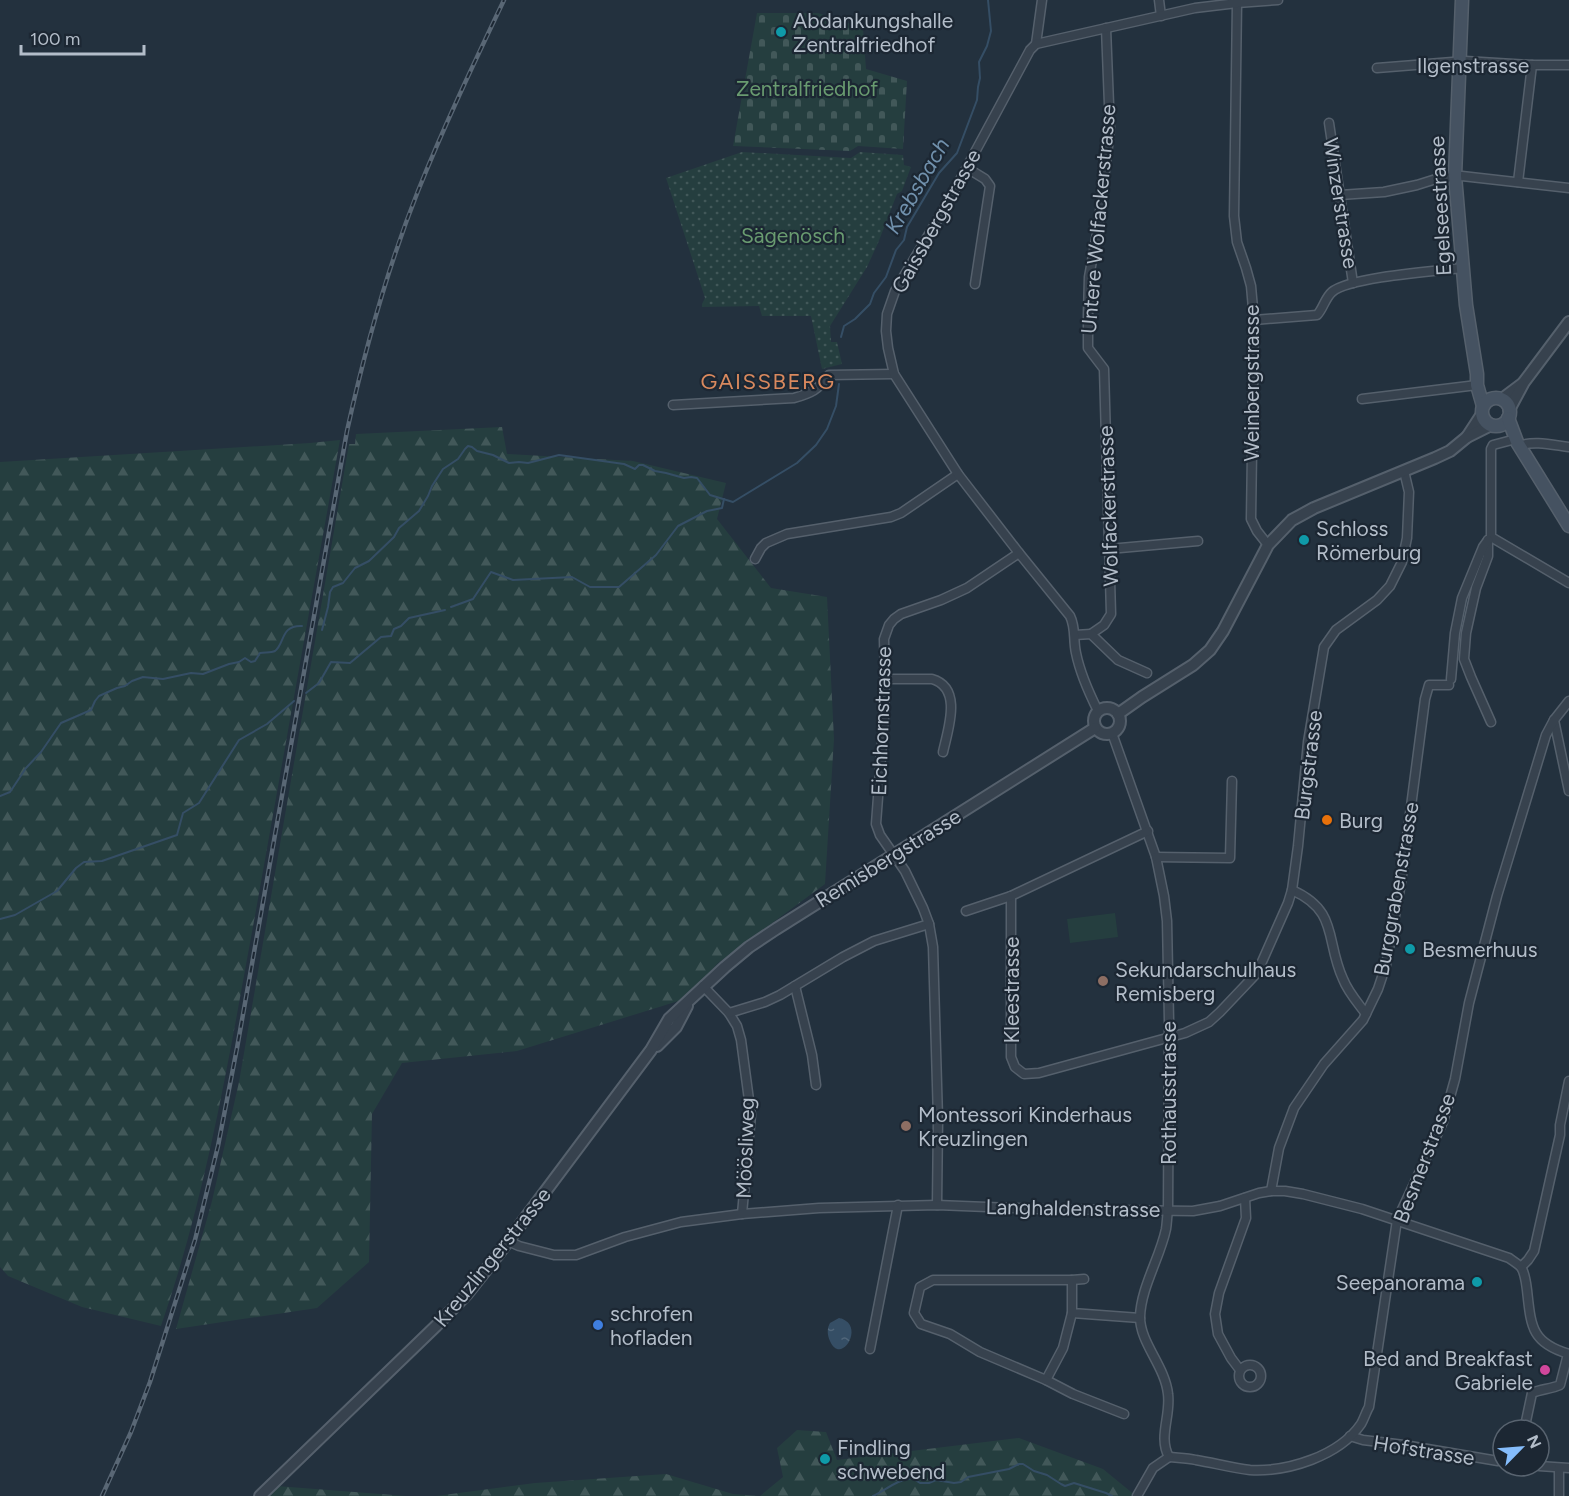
<svg xmlns="http://www.w3.org/2000/svg" width="1569" height="1496" viewBox="0 0 1569 1496" font-family="Figtree,sans-serif">
  <defs>
    <pattern id="forest-firs" width="22" height="20" patternUnits="userSpaceOnUse" patternTransform="scale(1.5)"><rect width="22" height="20" fill="#253e3f"/><path d="M5 1l3.5 6h-7zM16 11l3.5 6h-7z" fill="#425859"/></pattern>
    <pattern id="cemetery-stones" width="16" height="16" patternUnits="userSpaceOnUse" patternTransform="scale(1.5)"><rect width="16" height="16" fill="#253e3f"/><path d="M2 7V4a2 2 0 0 1 4 0v3zM10 15v-3a2 2 0 0 1 4 0v3z" fill="#425859"/></pattern>
    <pattern id="garden-dots" width="8" height="8" patternUnits="userSpaceOnUse" patternTransform="scale(1.5)"><rect width="8" height="8" fill="#253e3f"/><path d="M2 2h.1M6 6h.1" fill="none" stroke="#425859" stroke-width="1.8" stroke-linecap="round"/></pattern>
    <pattern id="water-ripples" width="26" height="14" patternUnits="userSpaceOnUse" patternTransform="scale(1.5)"><rect width="26" height="14" fill="#354e65"/><path d="M2 4q2-2 4 0t4 0M15 11q2-2 4 0t4 0" fill="none" stroke="#50667a"/></pattern>
  </defs>
  <rect width="100%" height="100%" fill="#23313e"/>
  <!-- grass -->
  <polygon fill="#253e3f" points="1115,913 1118,937 1070,943 1067,919"/>
  <!-- forest -->
  <g fill="url(#forest-firs)">
    <polygon points="502,427 507,454 633,461 726,483 717,519 771,588 827,597 834,739 825,884 718,963 685,999 517,1051 402,1063 372,1114 369,1262 317,1308 176,1329 212,1201 239,1082 349,444 355,444 356,434"/>
    <path d="M340,440C312,596 284,753 256,910C230,1051 208,1190 161,1326L82,1307L8,1276L0,1267V462L310,443Z"/>
    <polygon points="797,1430 826,1432 837,1460 1019,1438 1103,1469 1136,1496 436,1496 535,1483 666,1474 733,1494 760,1496 783,1477 777,1448"/>
    <polygon points="277,1486 406,1496 269,1496"/>
  </g>
  <!-- cemetery -->
  <polygon fill="url(#cemetery-stones)" points="757,13 818,13 863,28 866,69 907,81 903,149 858,146 850,151 733,146"/>
  <!-- garden -->
  <polygon fill="url(#garden-dots)" points="742,152 851,158 860,152 903,155 904,165 911,167 902,191 897,194 878,243 867,267 830,326 831,342 837,342 842,364 822,369 811,316 762,316 759,306 702,307 702,304 705,298 666,178"/>
  <!-- water -->
  <path fill="url(#water-ripples)" d="M839,1318C867,1324 841,1367 830,1341C827,1335 827,1328 830,1323Z"/>
  <g fill="none" stroke-linecap="round" stroke-linejoin="round">
    <!-- stream -->
    <g stroke="#354e65" stroke-width="2">
      <polyline points="841,337 844,326 855,319 870,304 874,293 886,277 896,250 904,240 907,227 939,173 957,153 977,100 978,87 980,78 979,62 987,46 991,31 988,0"/>
      <polyline points="451,607 473,599 491,572 513,580 572,577 590,587 619,587 656,555 678,526 707,511 722,508 724,499"/>
      <polyline points="322,630 328,607 330,592 333,587 343,583 355,568 369,561 394,537 399,528 419,511 428,496 432,486 443,469 458,459 465,449 468,446 472,447 477,451 493,455 509,463 519,462 528,463 559,455 624,464 635,469 639,465 643,465 655,471 666,473 684,478 691,477 697,478 710,495 733,502 797,463 816,445 827,429 836,406 839,384"/>
      <polyline points="306,693 319,683 331,662 350,663 381,637 391,636 394,629 401,626 409,618 445,610"/>
      <path d="M0,796L10,792L26,768L41,752L61,723L91,710L95,701L99,696L117,688L125,686L132,681L143,677L163,679L191,673L203,674L229,664L239,662L245,658L251,662L255,661L260,653C265,652 271,653 275,651C285,644 280,625 302,626"/>
      <polyline points="0,919 15,915 57,891 76,868 84,862 102,861 177,835 183,813 199,803 239,740 267,724 294,701"/>
      <path d="M873,1496C887,1489 897,1480 912,1478L920,1483H929L936,1480L954,1483L961,1482L968,1477L1009,1469L1019,1464H1023L1034,1471L1047,1475L1061,1484L1065,1486L1074,1483L1106,1493L1112,1496"/>
    </g>
    <defs>
      <g id="minor">
        <polyline points="1159,0 1161,16"/>
        <polyline points="1237,3 1234,216 1237,242 1246,268 1251,286 1254,320 1251,519 1257,531 1268,545"/>
        <polyline points="1036,44 1042,0"/>
        <polyline points="1377,68 1465,61 1532,65 1569,65"/>
        <polyline points="1329,123 1353,283"/>
        <polyline points="967,168 985,179 990,186 975,284"/>
        <polyline points="1518,182 1532,65"/>
        <polyline points="1340,195 1384,192 1417,185 1436,179 1462,176 1569,188"/>
        <path d="M1254,320L1317,315C1323,309 1325,298 1332,292C1349,277 1436,271 1462,268"/>
        <polyline points="1362,399 1477,385"/>
        <path d="M673,405L794,398C811,393 818,390 829,375L894,374"/>
        <polyline points="1512,440 1493,445 1491,449 1491,537 1569,583"/>
        <path d="M1519,446C1534,440 1553,445 1569,447"/>
        <polyline points="1488,540 1488,556 1476,588 1466,633 1464,659 1471,677 1491,722"/>
        <polyline points="1109,549 1198,541"/>
        <polyline points="755,559 761,548 766,543 787,534 891,517 901,513 958,474"/>
        <polyline points="1091,634 1104,625 1111,614 1104,369 1088,348 1088,315 1089,277 1098,228 1110,130 1106,28"/>
        <polyline points="1075,635 1091,634 1118,660 1147,673"/>
        <path d="M885,679H932C963,688 948,729 943,752"/>
        <polyline points="1451,679 1455,633 1462,598 1483,547 1488,540"/>
        <path d="M1098,711C1089,693 1080,673 1076,653C1073,640 1076,628 1070,616L1019,553L958,474L894,374L888,348L886,331L887,314L895,291L947,204L1030,50L1036,44L1195,8L1237,3L1278,0"/>
        <polyline points="1554,720 1569,791"/>
        <path d="M1112,733L1156,857L1164,896L1167,921L1169,1021L1168,1211C1167,1216 1167,1223 1166,1229C1160,1258 1141,1287 1140,1317C1140,1343 1165,1366 1168,1394C1171,1416 1158,1437 1169,1457"/>
        <polyline points="1156,857 1230,858 1232,781"/>
        <path d="M1292,890C1339,911 1325,940 1343,979C1348,992 1358,1003 1366,1014"/>
        <polyline points="1011,896 1011,1057 1015,1067 1024,1074 1039,1073 1185,1033 1209,1022 1220,1012 1257,973 1288,903 1292,890 1298,846 1308,742 1324,647 1336,630 1377,600 1390,586 1402,562 1407,538 1409,492 1404,471"/>
        <polyline points="966,911 1011,896 1148,831"/>
        <polyline points="703,986 729,1013 737,1026 741,1040 751,1115 742,1214"/>
        <polyline points="795,986 812,1055 816,1085"/>
        <polyline points="729,1013 765,1002 780,995 843,957 874,941 929,924"/>
        <polyline points="1271,1191 1279,1148 1294,1108 1324,1064 1363,1020 1378,989 1386,965 1401,883 1425,699 1429,685 1449,685"/>
        <polyline points="937,1205 938,1119 933,947 929,924 923,908 905,871 880,835 876,824 884,717 885,679 884,639 889,625 894,619 901,614 941,600 967,588 1019,553"/>
        <path d="M508,1241L519,1246L554,1255H576L625,1237L681,1222L742,1214L819,1208L937,1205L1039,1209L1193,1211L1220,1206L1259,1193L1271,1191H1285L1303,1194L1362,1209L1509,1258C1513,1261 1518,1264 1521,1267C1525,1273 1526,1282 1527,1290C1531,1326 1531,1343 1569,1354"/>
        <polyline points="1521,1267 1528,1260 1534,1251 1560,1135 1560,1125 1569,1081"/>
        <polyline points="1072,1280 1084,1279"/>
        <polyline points="870,1349 898,1205"/>
        <circle cx="1250" cy="1376" r="11"/>
        <polyline points="1240,1370 1231,1358 1218,1334 1215,1314 1219,1293 1246,1218 1245,1198"/>
        <polyline points="1046,1380 1063,1348 1072,1313"/>
        <polyline points="1124,1414 1073,1394 1046,1380 980,1352 950,1334 921,1324 914,1313 920,1287 933,1280 1072,1280 1072,1313 1140,1318"/>
        <path d="M1520,1430L1525,1426L1532,1393C1541,1389 1551,1389 1560,1385L1568,1354"/>
        <polyline points="1350,1436 1363,1440 1404,1445 1498,1461"/>
        <path d="M1169,1457C1178,1458 1187,1458 1196,1460C1214,1463 1232,1468 1250,1470C1288,1472 1339,1456 1361,1424C1364,1419 1366,1412 1369,1407L1397,1220L1443,1122L1455,1079L1469,1003L1497,896L1546,735L1554,720L1569,701"/>
        <polyline points="1539,1466 1569,1468"/>
        <polyline points="1559,1468 1559,1496"/>
        <polyline points="1137,1496 1153,1468 1169,1457"/>
      </g>
      <g id="tertiary">
        <polyline points="1502,399 1522,384"/>
        <polyline points="1509,410 1524,382 1569,322"/>
        <polyline points="1467,437 1482,414"/>
        <circle cx="1107" cy="721" r="13"/>
        <polyline points="1118,714 1142,697 1193,665 1210,650 1223,631 1268,545 1292,520 1314,508 1435,458 1450,451 1467,437 1491,425"/>
        <polyline points="657,1046 676,1027 687,1006"/>
        <polyline points="260,1496 436,1326 467,1294 497,1256 651,1050 669,1019 725,967 749,947 776,929 1095,728"/>
      </g>
      <g id="secondary">
        <polyline points="1462,0 1455,176 1466,305 1477,374 1477,385 1483,406"/>
        <circle cx="1496" cy="412" r="14"/>
        <polyline points="1508,418 1517,442 1569,526"/>
      </g>
    </defs>
    <!-- minor casing -->
    <use href="#minor" stroke="#55606c" stroke-width="11"/>
    <!-- tertiary casing -->
    <use href="#tertiary" stroke="#55606c" stroke-width="14"/>
    <!-- secondary casing -->
    <use href="#secondary" stroke="#55606c" stroke-width="15"/>
    <!-- minor -->
    <use href="#minor" stroke="#37424e" stroke-width="8"/>
    <!-- tertiary -->
    <use href="#tertiary" stroke="#37424e" stroke-width="10"/>
    <!-- secondary -->
    <use href="#secondary" stroke="#455261" stroke-width="12"/>
    <defs>
      <path id="rail" d="M102,1496L131,1432L150,1382L195,1240L218,1146L237,1048L347,431C365,349 387,269 418,191C444,126 474,63 504,0"/>
    </defs>
    <!-- rail casing -->
    <use href="#rail" stroke="#596775" stroke-width="4.5"/>
    <!-- rail -->
    <use href="#rail" stroke="#1c2733" stroke-width="2" stroke-dasharray="7" stroke-linecap="butt"/>
  </g>
  <!-- markers -->
  <g fill="#0f9aa8" stroke="#1c2733" stroke-width="2">
    <circle cx="781" cy="32" r="6"/>
    <circle cx="1304" cy="540" r="6"/>
    <circle cx="1410" cy="949" r="6"/>
    <circle cx="1477" cy="1282" r="6"/>
    <circle cx="825" cy="1459" r="6"/>
  </g>
  <circle fill="#e8710a" stroke="#1c2733" stroke-width="2" cx="1327" cy="820" r="6"/>
  <g fill="#8d6e63" stroke="#1c2733" stroke-width="2">
    <circle cx="1103" cy="981" r="6"/>
    <circle cx="906" cy="1126" r="6"/>
  </g>
  <circle fill="#3f7fe0" stroke="#1c2733" stroke-width="2" cx="598" cy="1325" r="6"/>
  <circle fill="#d1479c" stroke="#1c2733" stroke-width="2" cx="1545" cy="1370" r="6"/>
  <g text-anchor="middle" dominant-baseline="central" stroke-width="4.5" stroke-linejoin="round" paint-order="stroke">
    <!-- poi labels -->
    <g font-size="21" fill="#b3bdc9" stroke="#1c2733" text-anchor="start">
      <text x="793" y="20">Abdankungshalle<tspan x="793" dy="24">Zentralfriedhof</tspan></text>
      <text x="1316" y="528">Schloss<tspan x="1316" dy="24">Römerburg</tspan></text>
      <text x="1339" y="820">Burg</text>
      <text x="1422" y="949">Besmerhuus</text>
      <text x="1115" y="969">Sekundarschulhaus<tspan x="1115" dy="24">Remisberg</tspan></text>
      <text x="918" y="1114">Montessori Kinderhaus<tspan x="918" dy="24">Kreuzlingen</tspan></text>
      <text x="1465" y="1282" text-anchor="end">Seepanorama</text>
      <text x="610" y="1313">schrofen<tspan x="610" dy="24">hofladen</tspan></text>
      <text x="1533" y="1358" text-anchor="end">Bed and Breakfast<tspan x="1533" dy="24">Gabriele</tspan></text>
      <text x="837" y="1447">Findling<tspan x="837" dy="24">schwebend</tspan></text>
    </g>
    <!-- street labels -->
    <g font-size="21" fill="#b3bdc9" stroke="#1c2733">
      <text x="1473" y="65">Ilgenstrasse</text>
      <text transform="translate(1341 203) rotate(81)">Winzerstrasse</text>
      <text transform="translate(1440 206) rotate(-93)">Egelseestrasse</text>
      <text transform="translate(1098 219) rotate(-85)">Untere Wolfackerstrasse</text>
      <text transform="translate(936 221) rotate(-61)">Gaissbergstrasse</text>
      <text transform="translate(1251 383) rotate(-90)">Weinbergstrasse</text>
      <text transform="translate(1108 506) rotate(-92)">Wolfackerstrasse</text>
      <text transform="translate(881 721) rotate(-88)">Eichhornstrasse</text>
      <text transform="translate(1308 765) rotate(-83)">Burgstrasse</text>
      <text transform="translate(888 858) rotate(-32)">Remisbergstrasse</text>
      <text transform="translate(1396 889) rotate(-80)">Burggrabenstrasse</text>
      <text transform="translate(1011 990) rotate(-90)">Kleestrasse</text>
      <text transform="translate(1168 1093) rotate(-90)">Rothausstrasse</text>
      <text transform="translate(745 1148) rotate(-88)">Möösliweg</text>
      <text transform="translate(1424 1158) rotate(-69)">Besmerstrasse</text>
      <text transform="translate(1073 1208) rotate(1)">Langhaldenstrasse</text>
      <text transform="translate(492 1257) rotate(-51)">Kreuzlingerstrasse</text>
      <text transform="translate(1424 1450) rotate(9)">Hofstrasse</text>
    </g>
    <!-- park labels -->
    <g font-size="21" fill="#699b70" stroke="#1c2733">
      <text x="807" y="88">Zentralfriedhof</text>
      <text x="793" y="235">Sägenösch</text>
    </g>
    <!-- water labels -->
    <g font-size="22" font-style="italic" fill="#7191ad" stroke="#1c2733">
      <text transform="translate(917 186) rotate(-60)">Krebsbach</text>
    </g>
    <!-- neighbourhood labels -->
    <g font-size="22" letter-spacing="1.5" fill="#d9895e" stroke="#1c2733">
      <text x="768" y="381">GAISSBERG</text>
    </g>
  </g>
  <!-- north arrow -->
  <g transform="translate(1521 1448) rotate(65)"><circle r="28" fill="#1c2733" stroke="#58636f" stroke-width="1.5"/>
  <path d="M0-4.5L10 22L0 15L-10 22Z" fill="#85bdfc"/>
  <text y="-9" font-size="16" font-weight="bold" text-anchor="middle" fill="#b3bdc9">N</text>
  </g>
  <!-- scale -->
  <path d="M21 45v9h123v-9" fill="none" stroke="#b3bdc9" stroke-width="3"/>
  <text x="30" y="45" font-size="18" fill="#b3bdc9" stroke="#1c2733" stroke-width="4.5" paint-order="stroke">100 m</text>
</svg>
